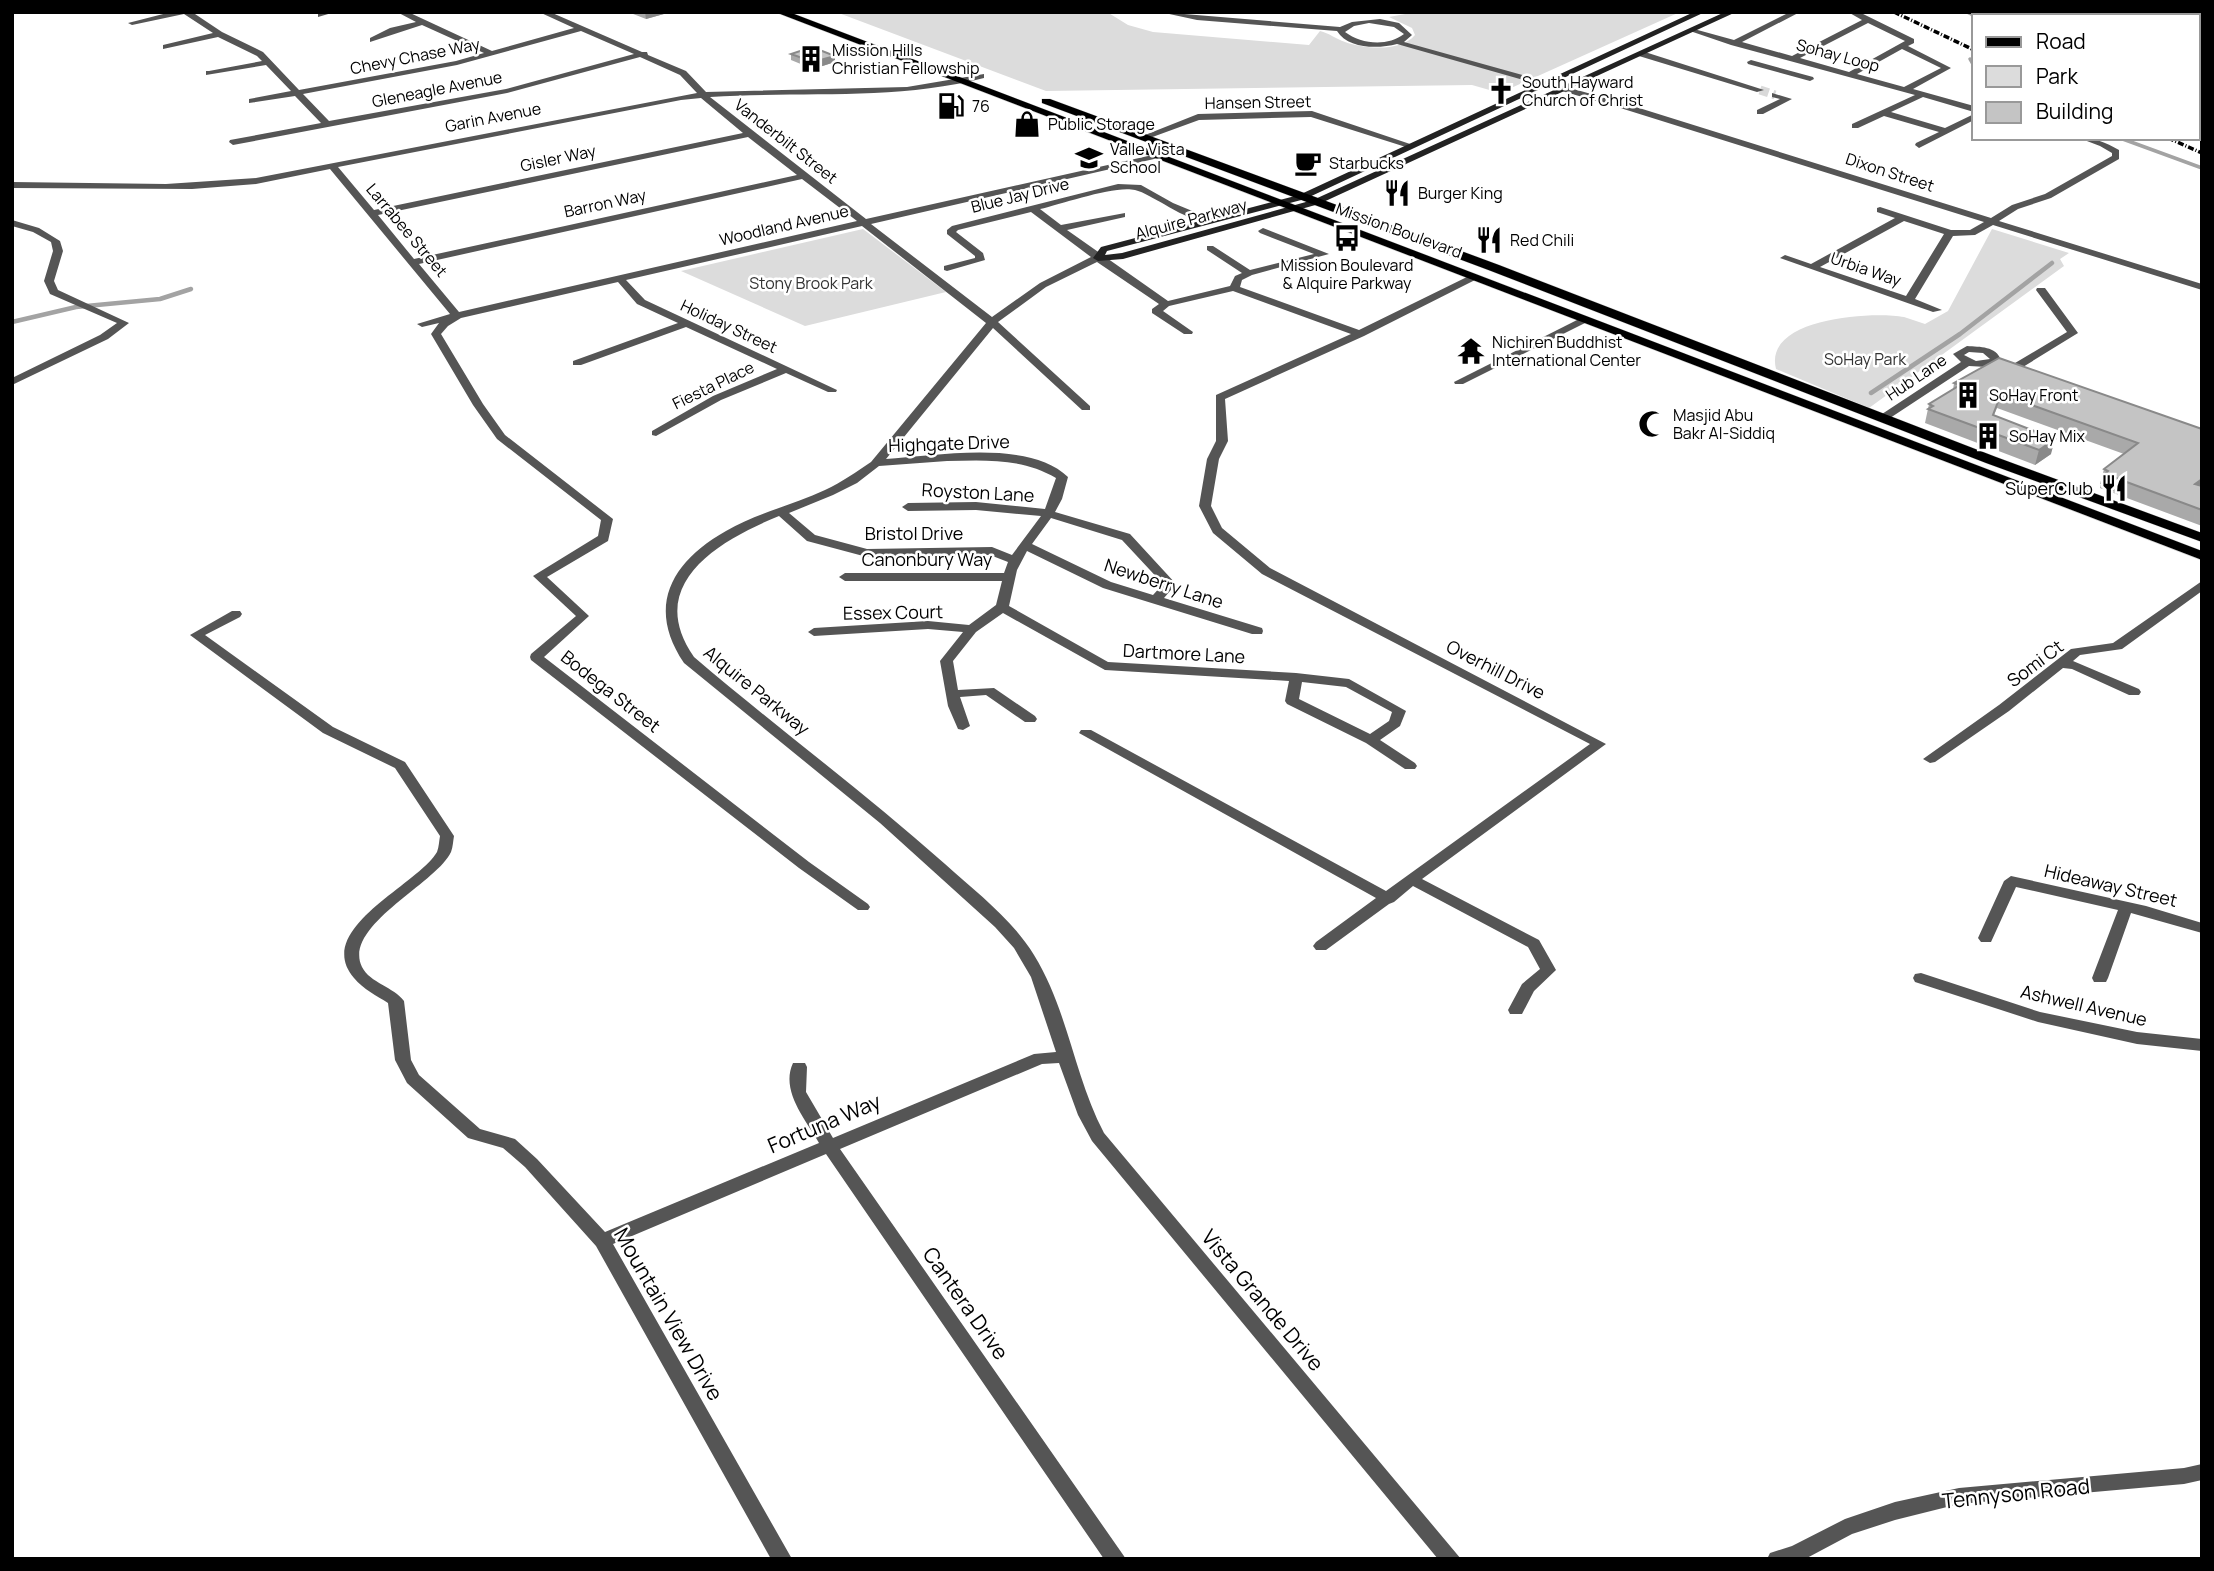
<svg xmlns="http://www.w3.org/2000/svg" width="2214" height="1571" viewBox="0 0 2214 1571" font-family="Manrope,sans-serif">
  <rect width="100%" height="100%" fill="#fff"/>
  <!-- green -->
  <g fill="#dcdcdc">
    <path d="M836,12H1107L1128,25L1153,32L1309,45L1320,31C1329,33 1336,39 1345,42C1365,49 1401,52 1415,35L1412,28L1389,17L1416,12H1680L1500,93L1472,85L1046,91Z"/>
    <polygon points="863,229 946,292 805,326 681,271"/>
    <path d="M1992,229L2069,253L2060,259L2064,266L1869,408L1776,369C1763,318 1871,311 1904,317C1911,319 1918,322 1925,324L1948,311Z"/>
  </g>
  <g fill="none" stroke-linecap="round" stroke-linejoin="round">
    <!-- stream-far1 -->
    <g stroke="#a3a3a3" stroke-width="3.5">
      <polyline points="1967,12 1975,16"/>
      <polyline points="1970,59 1974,66"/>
      <polyline points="2120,138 2202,168"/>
    </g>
    <!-- stream -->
    <g stroke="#a3a3a3" stroke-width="4.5">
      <polyline points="12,322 76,307 160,299 191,289"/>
      <polyline points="1871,393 1960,334 2052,263"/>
    </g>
    <!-- minor-tunnel -->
    <polyline stroke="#d9d9d9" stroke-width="9" stroke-dasharray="9 4.5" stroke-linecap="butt" points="1760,90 1775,95"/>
    <defs>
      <g id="primary">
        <polygon points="775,12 789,12 2202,551 2202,560"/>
        <polygon points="1042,99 1050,99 1499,265 1996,457 2202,533 2202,542 1986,463 1491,271 1042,103"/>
      </g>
    </defs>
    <!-- primary casing -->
    <use href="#primary" stroke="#dbdbdb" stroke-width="1"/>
    <!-- minor -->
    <g fill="#555" fill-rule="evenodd">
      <path d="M171,12H192L222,32L263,52L299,90L456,61L484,53L422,25L370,42V38L390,28L416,22L397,12H408L492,51L574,28L539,12H550L642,52H647L648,55L686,71L706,92L907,87L984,74V78C895,101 801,91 710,97L866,219L1157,154V158L1154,159L871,224L992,317L1040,283L1091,257L1031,212L958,230L956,232L983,253L985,260L947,271L944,270V266L975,258V256L947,234V230L952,226L1118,184L1141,185L1173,203L1214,220C1197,230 1153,194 1135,190C1115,185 1062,204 1040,209L1061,225L1125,213V217L1067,230L1168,301L1230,286L1235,276L1242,273L1207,250V246H1213L1250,270L1314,254L1260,233L1258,231L1263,228L1329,254L1252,275L1242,280L1240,287L1359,330L1471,275H1477V279L1364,336L1225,399L1228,441L1219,459L1211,506L1222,528L1270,568L1606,744L1422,879L1539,940L1556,970L1534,991L1522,1014H1510L1508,1010L1522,984L1540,969L1528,947L1413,886L1394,902L1389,904L1326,950H1316L1313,946L1316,942L1376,898L1079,733L1081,730H1091L1386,891L1590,744L1262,574L1213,533L1199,506L1207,459L1216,441V395L1351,334L1233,291L1169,306L1163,311L1193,332L1192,334H1184L1152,313V309L1159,304L1097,262L1046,287L998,322L1090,406V410H1082L993,328L886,459C936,456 1029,439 1068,477L1062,499L1055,512L1130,534L1176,584L1164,598L1262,628L1263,631L1262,634H1252L1103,588L1027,551L1017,570L1009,606L1108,662L1296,673L1349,679L1406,711L1400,726L1380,740L1415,763L1417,766L1415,769H1405L1366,743L1287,704L1285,701L1289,681L1105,670L1003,613L976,632L953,661L958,690L994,688L1035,716L1037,719L1035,722H1025L986,695L960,697L970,726L963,730L958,729L948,706L940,661L963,632L928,629L814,636L808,632L814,628L928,621L969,625L996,605L1002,581H845L839,577L845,573H1004L1008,562L990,555L867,557L807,541L779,516C720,540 643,584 694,657C776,727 864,792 945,864C976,892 1012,919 1034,955C1068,1010 1074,1076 1104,1133L1461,1559H1438L1092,1141L1078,1115L1059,1063L1042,1064L840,1149L1126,1559H1104L826,1154L613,1244L792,1559H771L596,1246L525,1167L503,1148L468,1138L407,1083L395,1060L388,1003C377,996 363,989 354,978C312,929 418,885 437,852C439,847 439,841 440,836L395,768L323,733L190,635L232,611H240L242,614L240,617L205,635L333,727L405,762L454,836C453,841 453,847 451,852C436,884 342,926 362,967C370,983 394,987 404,1001L411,1060L419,1075L480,1129L515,1139L537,1159L605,1232L819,1143C806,1120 780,1091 793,1063H805L807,1067L806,1092L833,1138L1034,1054L1056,1052L1031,977L1014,948L995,927L880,823L684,663C646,607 671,562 726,531C757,513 793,505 825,490C842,482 856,472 871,462L986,323L862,226L626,280L645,300L837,390L836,392H828L786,373L721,400L656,436L652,435V431L713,396L777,369L686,327L581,365H573V361L678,323L637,304L618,282L461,318L448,326L441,334L483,404L505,435L613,519L608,541L547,577L589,616L544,657L809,862L868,904L870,907L868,910H858L799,868L531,660L530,657L531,654L576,616L533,576L598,536L601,520L497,439L473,405L431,334L439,323L422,327L417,324L450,314L330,169L256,184L192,189L12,188V182L166,184L256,178L697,93L680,75L640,57L507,93L233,145L229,142L230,140L321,123L295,96L249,103V99L291,91L266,65L206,75V71H209L262,61L257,56L218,37L163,49V45L213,33L184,14L132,25L128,23ZM581,31L634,54L506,89L329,121L303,94L457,65ZM701,98L743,133L374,210L338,167L681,100ZM748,137L797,175L414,259L378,215ZM802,179L857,221L459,312L419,264ZM947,461C985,460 1022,458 1056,478L1045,509L976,502L908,503L902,507L908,511L976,510L1041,516L1012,555L992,547L867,549L815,535L789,513L833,495L857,483L879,466ZM1051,518L1122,540L1163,584L1153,595L1111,582L1032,544ZM1302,682L1346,687L1392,712L1389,721L1370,734L1299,699Z"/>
      <polygon points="322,12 335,12 318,17 318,13"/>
      <path d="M1160,12L1340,27L1352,22L1380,19L1399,23L1412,35L1404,42L1620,102L1991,218L2012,205L2045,194L2112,156V153L2100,146L2079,138C2095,138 2105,142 2119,150V159L2051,198L2018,209L1999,221L2202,284V290L1993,225L1975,235L1953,236L1915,299L1942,310L1933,312L1780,258L1785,255L1811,264L1895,218L1877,212V208L1880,207L1951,230H1970L1984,222L1614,106L1397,44C1378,49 1348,49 1337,31L1197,20ZM1369,23L1394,27L1404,34C1387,47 1361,44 1345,32L1354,26ZM1904,221L1944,234L1906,296L1820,267Z"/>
      <path d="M1790,12H1800L1742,42L1792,56L1862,20L1848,12H1859L1914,39V43L1908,46L1951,68L1913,89L1974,106V112L1923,97L1891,112L1945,128L1974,114V120L1919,148L1915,145L1916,143L1939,132L1884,116L1858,128H1852V124L1915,95L1731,45L1690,31L1694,29L1734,40ZM1868,23L1905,41L1849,72L1800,58ZM1902,49L1941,68L1904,87L1857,74Z"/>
      <polygon points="2011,12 2023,12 2031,16 2019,16"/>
      <polygon points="1639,52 1645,52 1764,90 1757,92 1639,56"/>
      <polygon points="1751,60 1813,77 1814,79 1810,81 1748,64 1747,62"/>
      <polygon points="2198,64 2202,65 2202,69 2198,68"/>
      <polygon points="1772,93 1792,99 1763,114 1757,114 1757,110 1780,99 1772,97"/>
      <polygon points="1312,111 1416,146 1409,148 1311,117 1199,120 1147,139 1140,137 1198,114"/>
      <polygon points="12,220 39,228 60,241 63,251 54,281 58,290 129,323 108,339 12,385 12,378 100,335 117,323 50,294 44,281 53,251 51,242 33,232 12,226"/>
      <polygon points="2037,288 2045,288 2078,333 2018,370 2010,370 2010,366 2067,332 2036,290"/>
      <polygon points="1583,317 1588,320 1587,322 1463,384 1455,384 1454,382"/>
      <path d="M1967,346C1980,347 1996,346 2001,360L1987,367L1969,366L1887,420H1879V416L1961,362L1953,354ZM1969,352L1983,353L1990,359L1976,361L1964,355Z"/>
      <polygon points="2202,581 2202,591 2122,649 2080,655 2073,661 2139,689 2141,692 2139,695 2129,695 2072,669 2063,668 2009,711 1935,762 1930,763 1923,759 1999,705 2071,649 2113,643"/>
      <polygon points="2011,876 2146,906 2202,923 2202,933 2131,913 2108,978 2106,982 2094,982 2092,978 2118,910 2016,887 1991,942 1981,942 1978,938 2004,881"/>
      <polygon points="1921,973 2040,1012 2137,1032 2202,1039 2202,1051 2137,1044 2038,1022 1915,982 1913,978 1915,974"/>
      <polygon points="2202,1464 2202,1480 2184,1484 1959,1504 1895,1520 1852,1534 1805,1559 1767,1559 1770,1553 1792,1546 1845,1519 1895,1502 1959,1488 2184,1468"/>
    </g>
    <!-- secondary -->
    <polygon fill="#222" fill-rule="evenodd" points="1694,12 1705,12 1305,199 1107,251 1105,255 1122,253 1313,200 1725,12 1736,12 1319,204 1123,259 1098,261 1093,258 1101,247 1299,195"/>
    <!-- primary -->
    <use href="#primary" fill="#000" fill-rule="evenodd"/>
    <!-- rail -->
    <g stroke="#000" stroke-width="3.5" stroke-dasharray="6 2 1 2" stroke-linecap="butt">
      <polyline points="1894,12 1974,50"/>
      <polyline points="2168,138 2202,153"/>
    </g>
  </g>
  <!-- wall -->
  <g fill="#a9a9a9">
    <polygon points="628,12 671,12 646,19"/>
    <polygon points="791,54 835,56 835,62 813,69 791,60"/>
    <polygon points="1954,383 2202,429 2202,526 2100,488 2101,484 2100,484 2104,469 2124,454 1997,408 1994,415 2051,454 2035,465 1925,423 1929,404 1953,390"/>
  </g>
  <!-- shaded-wall -->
  <g fill="#898989">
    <polygon points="645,12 671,12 646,19"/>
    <polygon points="835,56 835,62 813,69 813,62"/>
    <polygon points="2055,439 2051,454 2035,465 2039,450"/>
    <polygon points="2202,479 2202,490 2195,484"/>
  </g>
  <!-- building -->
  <g fill="#c4c4c4" stroke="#898989" stroke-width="2">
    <polygon points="812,47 835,56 813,62 791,54"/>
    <polygon points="1999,358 2202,429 2202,479 2195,484 2202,486 2202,510 2105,474 2108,471 2104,469 2138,443 2001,394 1993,415 2055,439 2039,450 1928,409 1933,406 1929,404 1960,385 1954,383"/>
  </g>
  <!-- icons -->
  <defs>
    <symbol id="building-bare" viewBox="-9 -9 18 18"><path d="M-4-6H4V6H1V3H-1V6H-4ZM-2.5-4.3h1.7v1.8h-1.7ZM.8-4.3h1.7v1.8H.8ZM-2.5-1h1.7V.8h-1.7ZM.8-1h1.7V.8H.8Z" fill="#000" stroke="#fff" stroke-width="2.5" paint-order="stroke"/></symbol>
    <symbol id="church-bare" viewBox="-9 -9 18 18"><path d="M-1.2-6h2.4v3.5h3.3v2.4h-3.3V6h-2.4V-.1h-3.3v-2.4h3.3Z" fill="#000" stroke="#fff" stroke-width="2.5" paint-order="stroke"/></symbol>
    <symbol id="fuel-bare" viewBox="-9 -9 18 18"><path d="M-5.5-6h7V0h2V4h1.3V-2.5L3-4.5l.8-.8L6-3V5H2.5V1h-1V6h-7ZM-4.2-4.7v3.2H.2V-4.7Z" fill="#000" stroke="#fff" stroke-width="2.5" paint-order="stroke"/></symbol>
    <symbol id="shop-bare" viewBox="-9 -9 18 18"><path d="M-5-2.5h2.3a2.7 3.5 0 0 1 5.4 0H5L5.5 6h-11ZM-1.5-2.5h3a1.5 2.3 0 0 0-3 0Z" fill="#000" stroke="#fff" stroke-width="2.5" paint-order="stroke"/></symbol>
    <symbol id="school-bare" viewBox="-9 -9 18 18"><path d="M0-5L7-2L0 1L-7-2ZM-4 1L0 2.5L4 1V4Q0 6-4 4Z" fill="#000" stroke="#fff" stroke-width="2.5" paint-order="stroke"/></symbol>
    <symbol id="cafe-bare" viewBox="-9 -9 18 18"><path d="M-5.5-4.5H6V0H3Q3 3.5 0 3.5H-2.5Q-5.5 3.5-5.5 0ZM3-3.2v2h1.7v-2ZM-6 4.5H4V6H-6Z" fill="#000" stroke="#fff" stroke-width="2.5" paint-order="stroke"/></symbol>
    <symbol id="restaurant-bare" viewBox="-9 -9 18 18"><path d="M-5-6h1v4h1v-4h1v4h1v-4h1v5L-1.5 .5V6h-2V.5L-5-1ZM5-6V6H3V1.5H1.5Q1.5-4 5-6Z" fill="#000" stroke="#fff" stroke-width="2.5" paint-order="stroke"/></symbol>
    <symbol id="bus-bare" viewBox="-9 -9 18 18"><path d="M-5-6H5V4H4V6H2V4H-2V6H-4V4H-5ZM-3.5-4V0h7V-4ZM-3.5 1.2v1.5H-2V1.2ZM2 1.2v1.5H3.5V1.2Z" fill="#000" stroke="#fff" stroke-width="2.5" paint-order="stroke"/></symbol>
    <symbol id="temple-bare" viewBox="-9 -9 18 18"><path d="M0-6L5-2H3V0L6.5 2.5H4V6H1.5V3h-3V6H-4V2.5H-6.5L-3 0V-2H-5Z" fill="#000" stroke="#fff" stroke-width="2.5" paint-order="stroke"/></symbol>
    <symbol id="mosque-bare" viewBox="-9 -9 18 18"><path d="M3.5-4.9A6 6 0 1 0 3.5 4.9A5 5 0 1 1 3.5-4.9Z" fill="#000" stroke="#fff" stroke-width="2.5" paint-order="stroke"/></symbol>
  </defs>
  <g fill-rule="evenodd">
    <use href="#building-bare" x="792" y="40" width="38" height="38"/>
    <use href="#church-bare" x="1482" y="72" width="38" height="38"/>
    <use href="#fuel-bare" x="932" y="87" width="38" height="38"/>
    <use href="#shop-bare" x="1008" y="105" width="38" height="38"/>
    <use href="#school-bare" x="1070" y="139" width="38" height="38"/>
    <use href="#cafe-bare" x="1289" y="144" width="38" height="38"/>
    <use href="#restaurant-bare" x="1378" y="174" width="38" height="38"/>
    <use href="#bus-bare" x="1328" y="219" width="38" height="38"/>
    <use href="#restaurant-bare" x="1470" y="221" width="38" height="38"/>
    <use href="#temple-bare" x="1452" y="332" width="38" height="38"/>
    <use href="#building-bare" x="1949" y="376" width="38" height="38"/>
    <use href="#mosque-bare" x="1633" y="405" width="38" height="38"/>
    <use href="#building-bare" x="1969" y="417" width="38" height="38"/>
    <use href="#restaurant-bare" x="2095" y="469" width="38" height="38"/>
  </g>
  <g text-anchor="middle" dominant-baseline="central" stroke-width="5" stroke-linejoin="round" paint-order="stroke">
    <!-- far-poi labels -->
    <g font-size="16" fill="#000" stroke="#fff" text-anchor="start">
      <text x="832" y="50">Mission Hills<tspan x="832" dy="18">Christian Fellowship</tspan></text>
      <text x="1522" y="82">South Hayward<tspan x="1522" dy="18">Church of Christ</tspan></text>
      <text x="972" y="106">76</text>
      <text x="1048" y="124">Public Storage</text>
      <text x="1110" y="149">Valle Vista<tspan x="1110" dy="18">School</tspan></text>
      <text x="1329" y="163">Starbucks</text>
      <text x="1418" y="193">Burger King</text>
      <text x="1510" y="240">Red Chili</text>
      <text x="1347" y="265" text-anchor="middle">Mission Boulevard<tspan x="1347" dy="18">&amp; Alquire Parkway</tspan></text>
      <text x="1492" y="342">Nichiren Buddhist<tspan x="1492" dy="18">International Center</tspan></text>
      <text x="1989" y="395">SoHay Front</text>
      <text x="1673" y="415">Masjid Abu<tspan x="1673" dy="18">Bakr Al-Siddiq</tspan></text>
      <text x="2009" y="436">SoHay Mix</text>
    </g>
    <!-- far-street labels -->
    <g font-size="16" fill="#000" stroke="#fff">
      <text transform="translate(1838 55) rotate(15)">Sohay Loop</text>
      <text transform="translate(415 56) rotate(-11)">Chevy Chase Way</text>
      <text transform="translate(437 89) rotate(-11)">Gleneagle Avenue</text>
      <text transform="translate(1258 102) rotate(-1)">Hansen Street</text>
      <text transform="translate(493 117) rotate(-11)">Garin Avenue</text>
      <text transform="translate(786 141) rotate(38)">Vanderbilt Street</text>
      <text transform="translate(558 158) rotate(-12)">Gisler Way</text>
      <text transform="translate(1890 172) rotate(18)">Dixon Street</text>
      <text transform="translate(1020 195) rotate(-14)">Blue Jay Drive</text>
      <text transform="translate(605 203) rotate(-12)">Barron Way</text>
      <text transform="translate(1191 219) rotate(-15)">Alquire Parkway</text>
      <text transform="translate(784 225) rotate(-13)">Woodland Avenue</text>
      <text transform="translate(407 230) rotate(50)">Larrabee Street</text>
      <text transform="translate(1399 230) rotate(20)">Mission Boulevard</text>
      <text transform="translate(1866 269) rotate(19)">Urbia Way</text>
      <text transform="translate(729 326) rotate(25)">Holiday Street</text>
      <text transform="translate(1916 377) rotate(-34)">Hub Lane</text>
      <text transform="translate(713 385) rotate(-26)">Fiesta Place</text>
    </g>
    <!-- far-park labels -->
    <g font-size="16" fill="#333" stroke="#fff">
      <text x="811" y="283">Stony Brook Park</text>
      <text x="1865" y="359">SoHay Park</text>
    </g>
    <!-- street labels -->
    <g font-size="18" fill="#000" stroke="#fff">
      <text transform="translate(949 443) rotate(-2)">Highgate Drive</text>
      <text transform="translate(978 492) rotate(3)">Royston Lane</text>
      <text x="914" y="533">Bristol Drive</text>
      <text x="927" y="559">Canonbury Way</text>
      <text transform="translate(1164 583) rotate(18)">Newberry Lane</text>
      <text transform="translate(893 612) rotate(-1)">Essex Court</text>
      <text transform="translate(1184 653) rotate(3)">Dartmore Lane</text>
      <text transform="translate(2035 663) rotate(-37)">Somi Ct</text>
      <text transform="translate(1496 669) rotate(27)">Overhill Drive</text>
      <text transform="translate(757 690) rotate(39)">Alquire Parkway</text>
      <text transform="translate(611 691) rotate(38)">Bodega Street</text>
      <text transform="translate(2111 885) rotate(13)">Hideaway Street</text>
      <text transform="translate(2084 1005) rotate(13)">Ashwell Avenue</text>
    </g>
    <!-- poi labels -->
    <g font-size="18" fill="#000" stroke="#fff" text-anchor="end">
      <text x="2093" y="488">SúperClub</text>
    </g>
    <!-- near-street labels -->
    <g font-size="21" fill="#000" stroke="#fff">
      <text transform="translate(824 1123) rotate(-23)">Fortuna Way</text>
      <text transform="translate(1263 1300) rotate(50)">Vista Grande Drive</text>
      <text transform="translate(966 1303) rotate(55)">Cantera Drive</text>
      <text transform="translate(669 1314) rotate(60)">Mountain View Drive</text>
      <text transform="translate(2016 1493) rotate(-6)">Tennyson Road</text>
    </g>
  </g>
  <!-- border -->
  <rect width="2214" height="1571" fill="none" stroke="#000000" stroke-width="28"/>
  <!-- legend -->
  <rect x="1972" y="14" width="228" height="126" fill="#ffffff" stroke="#999999" stroke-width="2"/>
  <rect x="1986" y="37" width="35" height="10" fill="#000000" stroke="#999999" stroke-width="2"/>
  <text x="2036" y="49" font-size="21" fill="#000000">Road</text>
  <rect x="1986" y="66" width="35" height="21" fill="#dcdcdc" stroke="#999999" stroke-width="2"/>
  <text x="2036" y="84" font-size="21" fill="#000000">Park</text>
  <rect x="1986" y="102" width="35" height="21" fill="#c4c4c4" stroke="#999999" stroke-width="2"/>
  <text x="2036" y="119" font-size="21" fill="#000000">Building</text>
</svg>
